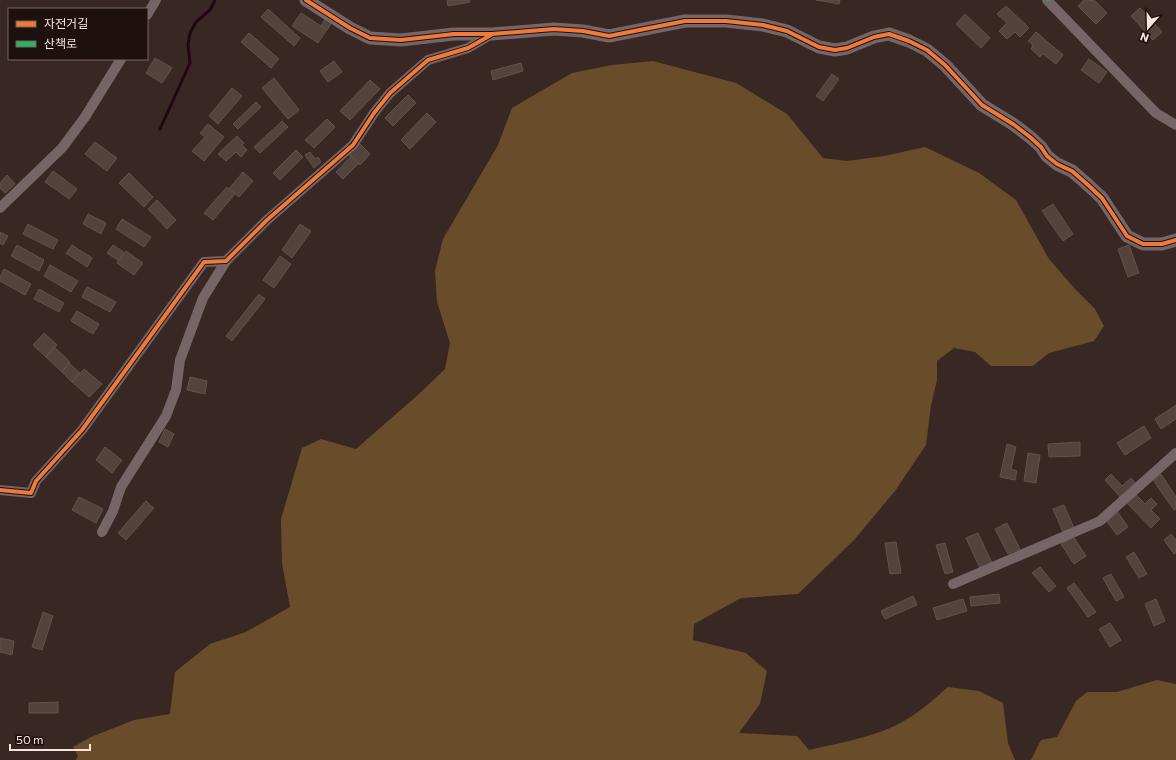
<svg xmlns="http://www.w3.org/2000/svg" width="1176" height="760" viewBox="0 0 1176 760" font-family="Commissioner,'Noto Sans KR',sans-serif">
  <rect width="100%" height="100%" fill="#392723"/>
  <!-- forest -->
  <g fill="#694d2a">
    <path d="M653,61L736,83L787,114L823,158L847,161L884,156L925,147L979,173L1016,200L1049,259L1075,289L1095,309L1104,326L1094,341L1049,353L1033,366H991L975,352L954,348L937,361V380L931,405L926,445L895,491L854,540L798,594L741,598L694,624L693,640L746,653L767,671L760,704L739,733L797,736L809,750C844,742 882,736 912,716C925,708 937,696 948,687L979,691L1003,703L1008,743L1015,760H76L78,756L73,747L91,737L134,720L170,714L175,672L210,644L246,632L290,607L282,563L281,519L302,448L321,439L356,449L419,394L445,369L450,343L437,302L435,271L443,239L498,145L512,108L572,73L612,65Z"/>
    <polygon points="1157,680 1176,684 1176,760 1031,760 1041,740 1057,737 1076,701 1087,692 1117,692"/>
  </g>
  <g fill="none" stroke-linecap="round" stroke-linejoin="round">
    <!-- stream -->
    <polyline stroke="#260415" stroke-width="3" points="160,129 190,63 188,44 190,33 196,22 210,10 215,0"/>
  </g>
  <!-- building -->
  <g fill="#53433c" stroke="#60524c">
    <polygon points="447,0 469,0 470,2 448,6"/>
    <polygon points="816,0 840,0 839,4"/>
    <polygon points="1084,0 1094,0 1107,13 1096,24 1078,6"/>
    <polygon points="1006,6 1029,28 1020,37 1015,32 1007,39 999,31 1007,23 997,14"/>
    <polygon points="1140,8 1162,32 1153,40 1131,16"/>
    <polygon points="268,9 300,38 294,46 261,17"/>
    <polygon points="301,13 327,30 318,43 292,26"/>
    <polygon points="965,14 990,38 981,48 956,24"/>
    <polygon points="326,18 332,22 327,30 321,26"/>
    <polygon points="1036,32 1063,55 1056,64 1043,54 1040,57 1031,49 1033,45 1028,41"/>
    <polygon points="249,33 279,59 271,68 241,42"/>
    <polygon points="155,58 172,68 162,83 146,73"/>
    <polygon points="1089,59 1107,72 1099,83 1081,70"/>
    <polygon points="334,61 342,72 328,82 320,71"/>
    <polygon points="521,63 523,71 493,80 491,71"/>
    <polygon points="832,74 839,79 823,101 816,96"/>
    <polygon points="274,78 299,110 288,119 262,88"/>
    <polygon points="370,80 380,89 350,120 340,111"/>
    <polygon points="232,88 242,96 218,124 209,116"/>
    <polygon points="408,95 416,103 393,126 385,118"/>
    <polygon points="256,102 261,107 238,129 233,124"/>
    <polygon points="427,113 436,122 410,149 401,140"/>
    <polygon points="327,119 335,127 314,148 305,140"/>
    <polygon points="282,121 288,127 260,153 254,147"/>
    <polygon points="208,124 224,137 204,161 192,151 205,137 200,133"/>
    <polygon points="237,136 244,143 242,145 247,150 241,157 236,152 226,161 218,154"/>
    <polygon points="95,142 117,158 107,171 85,154"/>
    <polygon points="359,143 370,154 360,165 349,154"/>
    <polygon points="296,150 303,157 280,180 273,173"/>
    <polygon points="310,152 315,159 318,157 321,162 314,168 305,155"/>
    <polygon points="351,156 359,163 343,179 336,172"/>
    <polygon points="53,171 77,189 69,199 45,182"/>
    <polygon points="243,172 253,181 239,197 229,189"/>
    <polygon points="129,173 153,197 144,207 119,183"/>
    <polygon points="7,175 15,184 5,193 0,188 0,183"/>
    <polygon points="227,187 235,194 213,220 204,213"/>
    <polygon points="157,200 176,220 167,229 148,209"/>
    <polygon points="1053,204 1073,234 1063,241 1042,211"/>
    <polygon points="88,214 106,223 101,234 83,224"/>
    <polygon points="122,219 151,237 144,247 116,229"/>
    <polygon points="28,224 58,240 53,249 23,234"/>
    <polygon points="300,224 311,231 292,258 282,250"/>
    <polygon points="0,232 8,236 3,245 0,243"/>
    <polygon points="17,245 44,260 39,271 11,256"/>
    <polygon points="72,245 92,258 87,267 66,253"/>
    <polygon points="113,245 125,253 119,261 107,253"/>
    <polygon points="1129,245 1139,273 1128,277 1118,249"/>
    <polygon points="126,251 143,263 134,275 117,263"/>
    <polygon points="280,256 291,264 274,288 263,280"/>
    <polygon points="50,265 78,281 71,292 44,276"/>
    <polygon points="4,269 31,284 25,295 0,281 0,277"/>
    <polygon points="87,287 116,302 110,312 82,297"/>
    <polygon points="39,289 64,303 59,312 34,299"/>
    <polygon points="259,294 265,299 232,341 226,336"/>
    <polygon points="77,311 99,324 93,334 71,321"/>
    <polygon points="44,333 57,345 46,357 33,345"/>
    <polygon points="54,347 70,362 62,372 46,357"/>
    <polygon points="69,363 80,373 72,382 62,372"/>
    <polygon points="84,369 102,384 89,397 72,382"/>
    <polygon points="190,377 207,381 205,394 187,390"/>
    <polygon points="1176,405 1176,419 1161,429 1155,419"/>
    <polygon points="1144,426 1151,438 1125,455 1117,443"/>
    <polygon points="165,429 174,434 168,447 159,442"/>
    <polygon points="1080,442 1080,456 1049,457 1048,444"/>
    <polygon points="1007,444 1016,447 1011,469 1017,471 1015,480 1000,477"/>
    <polygon points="105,447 122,460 112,473 96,460"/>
    <polygon points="1028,453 1040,455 1036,483 1024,481"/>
    <polygon points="1111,474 1122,486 1131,478 1137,485 1121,498 1105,480"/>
    <polygon points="1161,474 1176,497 1176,509 1174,510 1153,480"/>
    <polygon points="1135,494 1145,504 1151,498 1157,504 1151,510 1160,519 1151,528 1126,502"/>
    <polygon points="79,497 103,509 96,523 72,510"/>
    <polygon points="146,501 154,508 126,540 118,533"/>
    <polygon points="1064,505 1074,528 1063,532 1053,509"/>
    <polygon points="1117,511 1128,527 1117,535 1105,519"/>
    <polygon points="1007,523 1020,549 1008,554 995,529"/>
    <polygon points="978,533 992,563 980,568 966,538"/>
    <polygon points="1171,534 1176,540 1176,553 1174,554 1164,540"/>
    <polygon points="1073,536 1086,556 1074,564 1061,544"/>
    <polygon points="896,542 901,573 890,574 885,543"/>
    <polygon points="945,543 953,572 945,574 936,545"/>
    <polygon points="1134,552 1147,574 1139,578 1126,557"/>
    <polygon points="1040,567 1056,586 1049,592 1032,573"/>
    <polygon points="1111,574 1124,597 1116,601 1103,578"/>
    <polygon points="1074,583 1096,612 1088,617 1067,588"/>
    <polygon points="999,594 1000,603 971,606 970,597"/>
    <polygon points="913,596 917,605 885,619 881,611"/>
    <polygon points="963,599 967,611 937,620 933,608"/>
    <polygon points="1156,599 1165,621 1154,626 1145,604"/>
    <polygon points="43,612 53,616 42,650 32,647"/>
    <polygon points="1110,623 1121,640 1110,647 1099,629"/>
    <polygon points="0,638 14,641 12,655 0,652"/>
    <polygon points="58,702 58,713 29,713 29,703"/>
  </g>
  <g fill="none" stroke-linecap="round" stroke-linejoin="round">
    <!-- minor -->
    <g stroke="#756566" stroke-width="10">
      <polyline points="1047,0 1156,113 1176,125"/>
      <polyline points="147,15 156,0"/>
      <polyline points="0,208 62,148 85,117 121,59"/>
      <polyline points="0,490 31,493 36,481 82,430 204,262 226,261 267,220 353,145 374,113 390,93 428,60 468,48 492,34"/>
      <polyline points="102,532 113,511 121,487 166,416 176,390 180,360 203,298 226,261"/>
      <polyline points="953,584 1100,521 1176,453"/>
    </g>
    <!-- tertiary -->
    <polyline stroke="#756566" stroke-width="13" points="306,0 350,28 370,38 401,40 454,34 492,34 554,29 583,31 609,36 685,21 726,21 763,25 787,31 819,47 835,50 847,48 874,37 889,34 909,41 927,50 945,65 982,105 1013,124 1030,137 1041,147 1047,156 1057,164 1072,171 1087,184 1102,198 1127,236 1143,244 1162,244 1176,240"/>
    <!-- quiet -->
    <polyline stroke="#2db169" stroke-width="3" stroke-dasharray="6 3" stroke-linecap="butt" points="1048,1 1048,0"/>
    <defs>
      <g id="cycleway">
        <polyline points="306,0 350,28 370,38 401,40 454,34 492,34 554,29 583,31 609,36 685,21 726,21 763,25 787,31 819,47 835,50 847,48 874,37 889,34 909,41 927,50 945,65 982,105 1013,124 1030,137 1041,147 1047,156 1057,164 1072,171 1087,184 1102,198 1127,236 1143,244 1162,244 1176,240"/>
        <polyline points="0,490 31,493 36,481 82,430 204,262 226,261 267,220 353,145 374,113 390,93 428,60 468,48 491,35"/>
      </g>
    </defs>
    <!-- cycleway casing -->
    <use href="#cycleway" stroke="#1e100d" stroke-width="6"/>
    <!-- cycleway -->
    <use href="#cycleway" stroke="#f17a3a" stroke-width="4"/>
  </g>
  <!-- legend -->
  <rect x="8" y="8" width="140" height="52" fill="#1e100d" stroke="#766461"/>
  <rect x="16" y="21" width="20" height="6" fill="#f17a3a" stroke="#766461"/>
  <text x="44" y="28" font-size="12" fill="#f9e3de">자전거길</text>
  <rect x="16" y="41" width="20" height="6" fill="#2db169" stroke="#766461"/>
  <text x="44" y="48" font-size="12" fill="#f9e3de">산책로</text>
  <!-- north arrow -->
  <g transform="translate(1148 28) rotate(200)" stroke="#1e100d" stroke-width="3" paint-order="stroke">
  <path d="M0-3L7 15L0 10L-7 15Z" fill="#f9e3de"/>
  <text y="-6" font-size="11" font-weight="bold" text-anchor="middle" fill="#f9e3de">N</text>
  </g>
  <!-- scale -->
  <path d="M10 744v6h80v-6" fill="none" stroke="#f9e3de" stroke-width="2"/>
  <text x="16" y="744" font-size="12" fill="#f9e3de" stroke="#1e100d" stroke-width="3" paint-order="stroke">50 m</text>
</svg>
